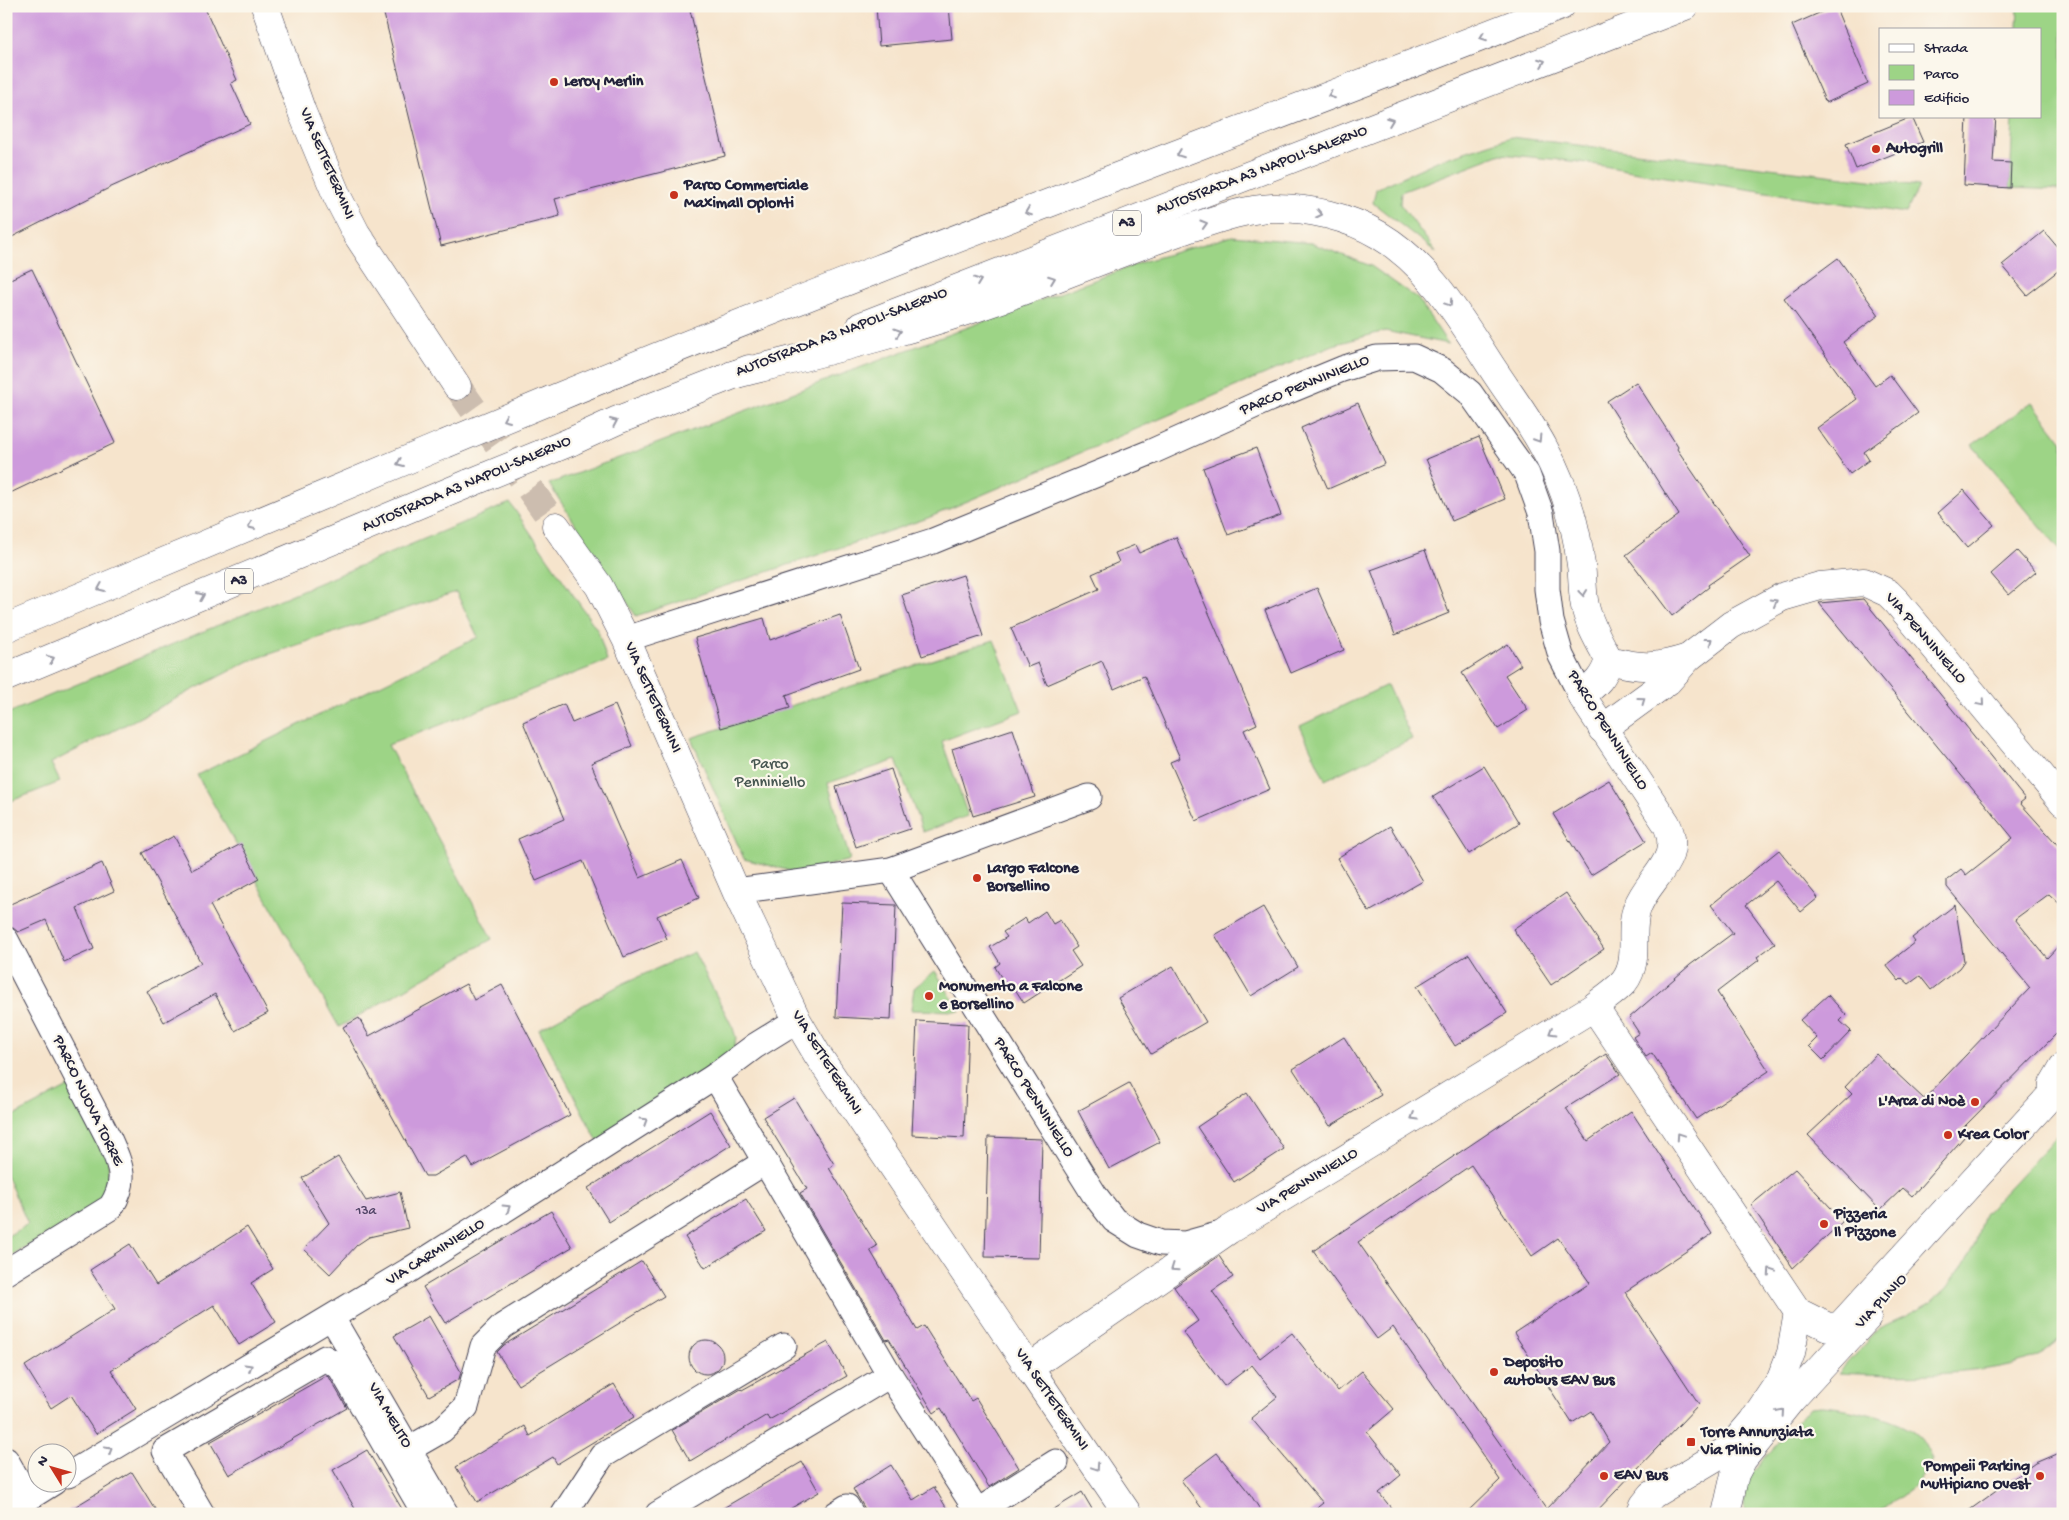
<svg xmlns="http://www.w3.org/2000/svg" width="2069" height="1520" viewBox="0 0 2069 1520" font-family="'Gochi Hand',sans-serif">
  <rect width="100%" height="100%" fill="#fbf7ec"/>
  <filter id="ink" filterUnits="userSpaceOnUse"><feTurbulence type="fractalNoise" baseFrequency=".02" numOctaves="2"/><feDisplacementMap in="SourceGraphic" scale="10" xChannelSelector="R" yChannelSelector="G"/><feConvolveMatrix kernelMatrix="1 2 1 2 8 2 1 2 1" color-interpolation-filters="sRGB"/></filter>
  <filter id="wash" filterUnits="userSpaceOnUse"><feTurbulence type="fractalNoise" baseFrequency=".0096" numOctaves="4" result="noise"/><feDisplacementMap in="SourceGraphic" scale="20" xChannelSelector="R" yChannelSelector="G"/><feGaussianBlur stdDeviation="1.12" result="paint"/><feColorMatrix in="noise" values="0 0 0 0 0 0 0 0 0 0 0 0 0 0 0 0 0 1.4 0 .05"/><feComposite in="paint" operator="in"/></filter>
  <g filter="url(#wash)">
    <rect width="100%" height="100%" fill="#f6e4cc"/>
    <!-- green -->
    <g fill="#9dd486" stroke="#607b60">
      <polygon points="2018,6 2063,6 2063,190 2010,188 2013,116 2040,116 2040,29 2017,29"/>
      <polygon points="1511,137 1919,186 1906,213 1660,176 1581,162 1501,154 1401,192 1400,204 1437,253 1373,203 1376,189 1437,161"/>
      <polygon points="1232,236 1311,243 1371,266 1418,299 1448,344 1385,331 1333,345 928,518 636,616 549,484 1145,261"/>
      <polygon points="2032,402 2063,442 2063,554 1972,445"/>
      <polygon points="510,503 598,631 607,661 388,745 492,939 339,1027 197,775 478,637 456,592 249,661 51,763 60,782 6,803 6,714"/>
      <polygon points="994,640 1022,711 942,741 968,816 923,832 896,760 828,783 850,860 798,873 744,859 691,738"/>
      <polygon points="1387,685 1412,739 1325,780 1300,726"/>
      <polygon points="694,952 733,1028 736,1038 733,1053 598,1142 539,1029 622,984"/>
      <polygon points="935,971 960,1011 911,1010 914,988"/>
      <polygon points="70,1086 108,1154 109,1193 96,1206 6,1259 6,1237 28,1224 6,1175 6,1120"/>
      <path d="M2063,1130V1337C2056,1342 2049,1349 2042,1353C1999,1378 1889,1376 1838,1373L1879,1328L1906,1316L1930,1303L1946,1288L1964,1264L1975,1244L1984,1214Z"/>
      <path d="M1821,1406C1846,1407 1901,1419 1919,1436C1925,1442 1929,1453 1932,1460L1916,1485L1877,1514H1746L1744,1503L1746,1479L1810,1407Z"/>
    </g>
    <g id="blocks">
      <!-- building -->
      <g fill="#cd9adc" fill-rule="evenodd">
        <polygon points="6,6 204,6 237,80 231,83 250,124 109,188 12,237 6,225"/>
        <polygon points="382,6 689,6 725,156 555,199 560,216 441,246"/>
        <polygon points="876,6 949,6 952,39 879,46"/>
        <polygon points="1835,6 1868,84 1826,103 1792,25"/>
        <polygon points="1967,116 1996,116 1993,162 2011,163 2010,188 1964,185"/>
        <polygon points="1912,117 1923,142 1856,169 1846,144"/>
        <polygon points="2044,231 2063,254 2063,267 2027,295 2002,265"/>
        <polygon points="1838,258 1879,315 1843,342 1875,386 1890,375 1918,413 1864,452 1869,460 1850,474 1817,428 1857,399 1784,298"/>
        <polygon points="32,269 115,443 6,495 6,281"/>
        <polygon points="1636,382 1678,447 1677,449 1750,556 1708,585 1709,587 1672,616 1626,555 1679,515 1607,401"/>
        <polygon points="1358,403 1385,464 1328,489 1301,428"/>
        <polygon points="1479,437 1505,499 1452,521 1426,459"/>
        <polygon points="1256,448 1281,515 1228,535 1203,468"/>
        <polygon points="1964,490 1994,525 1967,548 1938,513"/>
        <polygon points="1176,537 1257,724 1244,730 1270,789 1196,821 1170,762 1180,758 1144,676 1114,689 1102,661 1047,685 1038,663 1028,667 1011,628 1099,589 1092,574 1119,562 1115,553 1135,545 1139,553"/>
        <polygon points="1425,550 1449,613 1395,635 1371,570"/>
        <polygon points="2017,551 2036,572 2009,595 1991,574"/>
        <polygon points="963,575 983,636 922,656 902,595"/>
        <polygon points="1317,588 1344,650 1291,673 1265,610"/>
        <polygon points="1863,599 2025,799 2020,803 2063,851 2063,907 2049,894 2015,919 2047,958 2063,941 2063,1027 1960,1131 1965,1136 1912,1196 1903,1188 1880,1210 1808,1135 1852,1094 1845,1087 1876,1054 1924,1099 2030,988 1947,887 1947,880 1961,869 1966,875 2013,838 1819,603"/>
        <polygon points="840,615 859,669 786,695 790,708 721,728 695,638 764,618 770,640"/>
        <polygon points="1508,644 1521,665 1505,675 1528,710 1498,729 1462,673"/>
        <polygon points="564,704 572,723 615,705 632,746 591,763 640,878 682,860 699,898 657,916 667,939 624,957 583,861 536,881 518,839 564,819 523,722"/>
        <polygon points="1013,729 1035,797 973,816 952,749"/>
        <polygon points="1484,766 1519,823 1469,854 1433,797"/>
        <polygon points="891,769 910,829 856,847 836,787"/>
        <polygon points="1609,780 1646,841 1591,875 1553,814"/>
        <polygon points="1390,826 1423,881 1369,912 1337,858"/>
        <polygon points="174,836 192,870 241,844 259,879 210,905 268,1013 235,1031 215,994 164,1022 147,991 201,963 142,853"/>
        <polygon points="1779,850 1818,898 1801,912 1776,881 1746,905 1775,944 1757,957 1759,960 1717,992 1769,1071 1696,1119 1652,1053 1646,1057 1633,1037 1639,1033 1629,1018 1690,965 1733,933 1711,905"/>
        <polygon points="102,863 114,891 77,908 94,949 64,962 46,920 18,932 13,928 7,926 6,906"/>
        <polygon points="1566,893 1604,949 1551,985 1513,929"/>
        <polygon points="842,903 896,905 891,1020 836,1017"/>
        <polygon points="1955,905 1964,961 1959,968 1931,990 1920,976 1909,984 1902,978 1899,981 1886,965 1915,942 1912,938"/>
        <polygon points="1263,907 1298,967 1251,996 1215,935"/>
        <polygon points="1045,911 1053,924 1060,920 1077,947 1071,951 1081,966 1024,1003 1013,986 1008,989 995,967 1000,963 990,947 1007,937 1003,932 1025,918 1028,923"/>
        <polygon points="1469,954 1507,1013 1455,1046 1417,986"/>
        <polygon points="1173,966 1206,1022 1151,1054 1118,998"/>
        <polygon points="466,984 474,1000 502,985 570,1115 473,1167 467,1157 433,1176 425,1176 343,1027 359,1018 369,1036"/>
        <polygon points="1828,995 1846,1015 1840,1021 1851,1031 1823,1060 1809,1046 1817,1038 1800,1020"/>
        <polygon points="917,1021 968,1024 964,1138 912,1135"/>
        <polygon points="1344,1037 1381,1095 1330,1126 1293,1069"/>
        <path d="M1606,1054L1620,1074L1566,1108L1588,1141L1631,1111L1712,1234L1625,1292L1699,1404L1594,1514H1465L1500,1480L1393,1327L1377,1339L1313,1251ZM1471,1165L1532,1256L1558,1238L1590,1283L1514,1333L1572,1423L1591,1411L1609,1442L1546,1509L1358,1242Z"/>
        <polygon points="1129,1083 1160,1142 1109,1169 1078,1111"/>
        <polygon points="1247,1093 1284,1149 1234,1182 1197,1127"/>
        <polygon points="794,1098 834,1164 829,1168 877,1246 870,1250 917,1330 924,1326 971,1401 976,1398 1019,1468 989,1487 941,1408 934,1413 889,1339 886,1340 800,1193 807,1189 763,1117"/>
        <polygon points="710,1111 731,1145 609,1222 588,1188"/>
        <polygon points="988,1137 1042,1139 1039,1258 985,1257"/>
        <polygon points="338,1157 366,1201 400,1192 408,1228 369,1237 357,1245 330,1274 304,1249 329,1223 302,1178"/>
        <polygon points="1795,1169 1843,1221 1793,1268 1751,1205"/>
        <polygon points="746,1199 766,1231 705,1268 685,1237"/>
        <polygon points="551,1211 572,1247 445,1323 423,1287"/>
        <polygon points="247,1227 273,1269 251,1283 276,1322 239,1345 214,1305 111,1370 136,1409 96,1434 71,1395 51,1408 25,1366 115,1309 90,1270 130,1244 156,1285"/>
        <polygon points="1219,1256 1233,1277 1212,1291 1260,1358 1292,1333 1338,1391 1362,1371 1394,1409 1367,1432 1401,1475 1379,1493 1396,1514 1309,1514 1323,1503 1251,1418 1277,1397 1252,1365 1224,1386 1183,1332 1198,1321 1174,1287"/>
        <polygon points="642,1261 664,1296 518,1385 497,1352 504,1345"/>
        <polygon points="429,1316 461,1372 459,1379 429,1396 394,1336"/>
        <circle cx="706" cy="1357" r="17"/>
        <polygon points="828,1342 847,1376 769,1420 767,1415 690,1461 672,1430 741,1389 742,1390"/>
        <polygon points="326,1376 329,1377 347,1408 229,1475 210,1442"/>
        <polygon points="614,1384 634,1417 557,1464 553,1457 477,1502 456,1467 525,1426 530,1436"/>
        <polygon points="367,1450 405,1514 358,1514 333,1470"/>
        <polygon points="2063,1451 2063,1514 1964,1514 2035,1463"/>
        <polygon points="1217,1453 1250,1494 1263,1514 1206,1514 1181,1480"/>
        <polygon points="802,1462 819,1492 781,1514 713,1514"/>
        <polygon points="891,1465 913,1500 934,1487 950,1514 868,1514 853,1489"/>
        <polygon points="132,1472 158,1514 63,1514"/>
        <polygon points="1082,1492 1095,1514 1046,1514"/>
      </g>
    </g>
  </g>
  <g filter="url(#ink)">
    <use href="#blocks" fill-opacity="0" stroke="#423f51" stroke-width="1"/>
    <g fill="none" stroke-linecap="round" stroke-linejoin="round">
      <!-- secondary-tunnel -->
      <polyline stroke="#ccbdaf" stroke-width="28" stroke-dasharray="28 14" stroke-linecap="butt" points="457,386 556,526"/>
      <defs>
        <g id="street">
          <polyline points="626,639 933,541 1151,452 1269,399 1342,369 1377,358 1414,357 1442,370 1470,393 1527,474 1541,513 1547,551 1547,589 1551,621 1561,656 1581,695"/>
          <polyline points="891,870 1094,1194 1114,1220 1138,1235 1161,1243 1185,1244 1217,1235"/>
          <polyline points="736,891 891,870 1089,797"/>
          <path d="M6,940L109,1139C121,1166 128,1180 111,1207L6,1272"/>
          <polyline points="715,1076 890,1375 977,1511"/>
          <polyline points="332,1318 446,1514"/>
          <polyline points="409,1449 442,1430 466,1407 483,1346 503,1326 765,1162"/>
          <polyline points="6,1460 28,1499"/>
          <polyline points="68,1475 408,1271 715,1076 755,1046 797,1020"/>
          <polyline points="6,1512 54,1482"/>
          <polyline points="202,1514 165,1451 325,1358 340,1367 425,1514"/>
          <polyline points="564,1514 602,1456 784,1346"/>
          <polyline points="658,1514 890,1375"/>
          <polyline points="836,1514 847,1507 851,1514"/>
          <polyline points="973,1514 1056,1462"/>
        </g>
        <g id="secondary">
          <polyline points="265,6 302,112 337,196 356,233 457,386"/>
          <polyline points="556,526 599,586 626,639 736,891 797,1020 817,1054 1029,1368"/>
          <path d="M1581,695L1666,823C1685,860 1648,877 1637,908C1628,932 1641,960 1624,982C1616,991 1603,999 1594,1007"/>
          <polyline points="1602,729 1668,681 1688,658 1731,625 1782,597 1820,586 1864,582 1888,593 1897,602 2063,802"/>
          <polyline points="2052,1094 2053,1084 2063,1067"/>
        </g>
        <g id="primary">
          <polyline points="1128,1514 1029,1368 1229,1230 1594,1007 1798,1312 1828,1327 1840,1326 2052,1094 2063,1086"/>
          <polyline points="1640,1514 1644,1505 1652,1495 1729,1449 1752,1422 1781,1379 1791,1353 1798,1312"/>
          <polyline points="1726,1514 1735,1474 1743,1459 1791,1400 1867,1318"/>
        </g>
        <g id="highway">
          <polyline points="861,326 1685,6"/>
          <path d="M732,375C824,352 915,330 1004,298C1063,276 1121,252 1181,231C1209,222 1242,209 1272,208C1307,207 1349,217 1379,235C1431,266 1461,320 1493,369C1510,395 1529,420 1544,448C1564,484 1576,524 1581,565C1583,578 1582,593 1585,606C1589,625 1600,643 1609,660C1604,677 1596,685 1581,695"/>
          <path d="M551,400C885,262 1224,138 1561,6"/>
          <polyline points="570,442 618,420 749,369"/>
          <polyline points="6,628 445,444"/>
          <path d="M1609,660C1642,669 1656,668 1688,658"/>
          <polyline points="6,677 470,483"/>
        </g>
      </defs>
      <!-- street casing -->
      <use href="#street" stroke="#423f51" stroke-width="27"/>
      <!-- secondary casing -->
      <use href="#secondary" stroke="#423f51" stroke-width="29"/>
      <!-- primary casing -->
      <use href="#primary" stroke="#423f51" stroke-width="29"/>
      <!-- highway casing -->
      <use href="#highway" stroke="#423f51" stroke-width="29"/>
      <!-- street -->
      <use href="#street" stroke="#fff" stroke-width="25"/>
      <!-- secondary -->
      <use href="#secondary" stroke="#fff" stroke-width="28"/>
      <!-- primary -->
      <use href="#primary" stroke="#fff" stroke-width="28"/>
      <!-- highway -->
      <use href="#highway" stroke="#fff" stroke-width="28"/>
      <defs>
        <g id="highway-bridge">
          <polyline points="445,444 551,400"/>
          <polyline points="470,483 570,442"/>
        </g>
      </defs>
      <!-- highway-bridge casing -->
      <use href="#highway-bridge" stroke="#423f51" stroke-width="29" stroke-linecap="butt"/>
      <!-- highway-bridge -->
      <use href="#highway-bridge" stroke="#fff" stroke-width="28"/>
    </g>
    <!-- one-way arrows -->
    <defs><path id="oneway-chevron" d="M-2-3.5L2.5 0L-2 3.5" fill="none" stroke-width="1.6" stroke-linecap="round" stroke-linejoin="round" transform="scale(1.25)"/></defs>
    <g stroke="#9c9ca7">
      <use href="#oneway-chevron" transform="translate(1483 37) rotate(159)"/>
      <use href="#oneway-chevron" transform="translate(1542 62) rotate(-21)"/>
      <use href="#oneway-chevron" transform="translate(1331 95) rotate(159)"/>
      <use href="#oneway-chevron" transform="translate(1390 121) rotate(-21)"/>
      <use href="#oneway-chevron" transform="translate(1180 154) rotate(159)"/>
      <use href="#oneway-chevron" transform="translate(1028 212) rotate(159)"/>
      <use href="#oneway-chevron" transform="translate(1319 214) rotate(12)"/>
      <use href="#oneway-chevron" transform="translate(1204 224) rotate(-17)"/>
      <use href="#oneway-chevron" transform="translate(1052 279) rotate(-21)"/>
      <use href="#oneway-chevron" transform="translate(978 281) rotate(-21)"/>
      <use href="#oneway-chevron" transform="translate(1449 303) rotate(56)"/>
      <use href="#oneway-chevron" transform="translate(898 332) rotate(-18)"/>
      <use href="#oneway-chevron" transform="translate(506 419) rotate(157)"/>
      <use href="#oneway-chevron" transform="translate(614 422) rotate(-24)"/>
      <use href="#oneway-chevron" transform="translate(1538 439) rotate(58)"/>
      <use href="#oneway-chevron" transform="translate(400 463) rotate(157)"/>
      <use href="#oneway-chevron" transform="translate(251 526) rotate(157)"/>
      <use href="#oneway-chevron" transform="translate(101 588) rotate(157)"/>
      <use href="#oneway-chevron" transform="translate(1583 593) rotate(84)"/>
      <use href="#oneway-chevron" transform="translate(201 596) rotate(-23)"/>
      <use href="#oneway-chevron" transform="translate(1774 602) rotate(-29)"/>
      <use href="#oneway-chevron" transform="translate(1709 641) rotate(-37)"/>
      <use href="#oneway-chevron" transform="translate(51 659) rotate(-23)"/>
      <use href="#oneway-chevron" transform="translate(1642 700) rotate(-36)"/>
      <use href="#oneway-chevron" transform="translate(1981 703) rotate(50)"/>
      <use href="#oneway-chevron" transform="translate(1552 1032) rotate(149)"/>
      <use href="#oneway-chevron" transform="translate(1414 1117) rotate(149)"/>
      <use href="#oneway-chevron" transform="translate(644 1121) rotate(-32)"/>
      <use href="#oneway-chevron" transform="translate(1680 1136) rotate(-124)"/>
      <use href="#oneway-chevron" transform="translate(507 1208) rotate(-32)"/>
      <use href="#oneway-chevron" transform="translate(1174 1268) rotate(145)"/>
      <use href="#oneway-chevron" transform="translate(1771 1271) rotate(-124)"/>
      <use href="#oneway-chevron" transform="translate(249 1367) rotate(-31)"/>
      <use href="#oneway-chevron" transform="translate(1781 1412) rotate(-49)"/>
      <use href="#oneway-chevron" transform="translate(109 1450) rotate(-31)"/>
      <use href="#oneway-chevron" transform="translate(1096 1467) rotate(56)"/>
    </g>
  </g>
  <!-- markers -->
  <g fill="#c8321e" stroke="#fbf7ec" stroke-width="2">
    <circle cx="554" cy="82" r="5"/>
    <circle cx="1876" cy="149" r="5"/>
    <circle cx="674" cy="195" r="5"/>
    <circle cx="977" cy="878" r="5"/>
    <circle cx="929" cy="996" r="5"/>
    <circle cx="1975" cy="1102" r="5"/>
    <circle cx="1948" cy="1135" r="5"/>
    <circle cx="1824" cy="1224" r="5"/>
    <circle cx="1494" cy="1372" r="5"/>
    <rect x="1686" y="1437" width="10" height="10" rx="2.5"/>
    <circle cx="1604" cy="1476" r="5"/>
    <circle cx="2040" cy="1476" r="5"/>
  </g>
  <g text-anchor="middle" dominant-baseline="central" stroke-width="4.5" stroke-linejoin="round" paint-order="stroke">
    <!-- number labels -->
    <g font-size="14" fill="#4d4063">
      <text x="366" y="1211">13a</text>
    </g>
    <!-- shield labels -->
    <g fill="#fbf7ec" stroke="#636270" stroke-width="1">
      <rect x="1113" y="210.5" width="28" height="25" rx="4"/>
      <rect x="225" y="568.5" width="28" height="25" rx="4"/>
    </g>
    <g font-size="15" font-weight="bold" fill="#22223b">
      <text x="1127" y="223">A3</text>
      <text x="239" y="581">A3</text>
    </g>
    <!-- poi labels -->
    <g font-size="16" font-weight="bold" fill="#22223b" stroke="#fbf7ec" text-anchor="start">
      <text x="564" y="82">Leroy Merlin</text>
      <text x="1886" y="149">Autogrill</text>
      <text x="684" y="186">Parco Commerciale<tspan x="684" dy="18">Maximall Oplonti</tspan></text>
      <text x="987" y="869">Largo Falcone<tspan x="987" dy="18">Borsellino</tspan></text>
      <text x="939" y="987">Monumento a Falcone<tspan x="939" dy="18">e Borsellino</tspan></text>
      <text x="1965" y="1102" text-anchor="end">L'Arca di Noè</text>
      <text x="1958" y="1135">Krea Color</text>
      <text x="1834" y="1215">Pizzeria<tspan x="1834" dy="18">Il Pizzone</tspan></text>
      <text x="1504" y="1363">Deposito<tspan x="1504" dy="18">autobus EAV Bus</tspan></text>
      <text x="1701" y="1433">Torre Annunziata<tspan x="1701" dy="18">Via Plinio</tspan></text>
      <text x="2030" y="1467" text-anchor="end">Pompeii Parking<tspan x="2030" dy="18">Multipiano Ovest</tspan></text>
      <text x="1614" y="1476">EAV Bus</text>
    </g>
    <!-- street labels -->
    <g font-size="16" fill="#22223b" stroke="#fbf7ec">
      <text transform="translate(326 164) rotate(67)">VIA SETTETERMINI</text>
      <text transform="translate(1262 171) rotate(-21)">AUTOSTRADA A3 NAPOLI-SALERNO</text>
      <text transform="translate(842 333) rotate(-21)">AUTOSTRADA A3 NAPOLI-SALERNO</text>
      <text transform="translate(1305 386) rotate(-22)">PARCO PENNINIELLO</text>
      <text transform="translate(467 485) rotate(-23)">AUTOSTRADA A3 NAPOLI-SALERNO</text>
      <text transform="translate(1925 639) rotate(49)">VIA PENNINIELLO</text>
      <text transform="translate(652 698) rotate(66)">VIA SETTETERMINI</text>
      <text transform="translate(1607 731) rotate(58)">PARCO PENNINIELLO</text>
      <text transform="translate(826 1063) rotate(58)">VIA SETTETERMINI</text>
      <text transform="translate(1033 1098) rotate(58)">PARCO PENNINIELLO</text>
      <text transform="translate(87 1101) rotate(64)">PARCO NUOVA TORRE</text>
      <text transform="translate(1308 1182) rotate(-31)">VIA PENNINIELLO</text>
      <text transform="translate(436 1253) rotate(-32)">VIA CARMINIELLO</text>
      <text transform="translate(1882 1302) rotate(-47)">VIA PLINIO</text>
      <text transform="translate(1051 1400) rotate(56)">VIA SETTETERMINI</text>
      <text transform="translate(389 1416) rotate(60)">VIA MELITO</text>
    </g>
    <!-- park labels -->
    <g font-size="16" fill="#475752" stroke="#fbf7ec">
      <text x="770" y="765">Parco<tspan x="770" dy="18">Penniniello</tspan></text>
    </g>
  </g>
  <!-- margin -->
  <rect width="2069" height="1520" fill="none" stroke="#fbf7ec" stroke-width="25"/>
  <!-- legend -->
  <rect x="1879" y="28" width="162" height="90" fill="#fbf7ec" stroke="#a4a2a5"/>
  <rect x="1889" y="44" width="25" height="8" fill="#ffffff" stroke="#a4a2a5"/>
  <text x="1924" y="52" font-size="15" fill="#22223b">Strada</text>
  <rect x="1889" y="65" width="25" height="15" fill="#9dd486" stroke="#a4a2a5"/>
  <text x="1924" y="78" font-size="15" fill="#22223b">Parco</text>
  <rect x="1889" y="90" width="25" height="15" fill="#cd9adc" stroke="#a4a2a5"/>
  <text x="1924" y="102" font-size="15" fill="#22223b">Edificio</text>
  <!-- north arrow -->
  <g transform="translate(52 1468) rotate(307)"><circle r="24" fill="#fbf7ec" stroke="#a4a2a5"/>
  <path d="M0-4L9 19L0 12L-9 19Z" fill="#c8321e"/>
  <text y="-8" font-size="14" font-weight="bold" text-anchor="middle" fill="#22223b">N</text>
  </g>
</svg>
